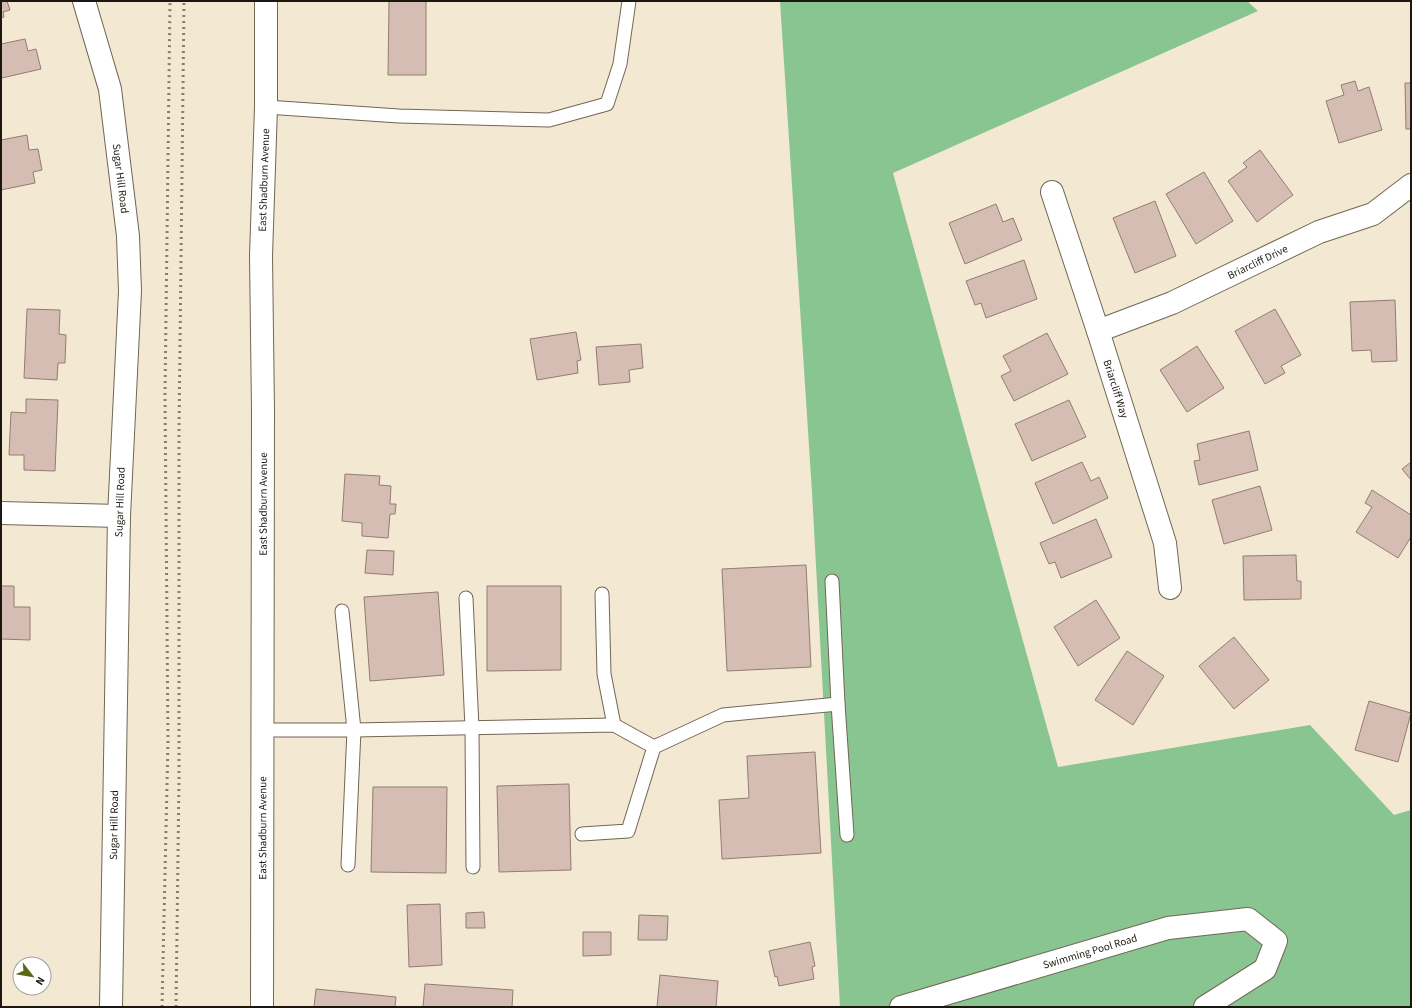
<svg xmlns="http://www.w3.org/2000/svg" width="1412" height="1008" viewBox="0 0 1412 1008" font-family="'Source Sans 3',sans-serif">
  <rect width="100%" height="100%" fill="#f3e8d2"/>
  <!-- forest -->
  <polygon fill="#89c590" points="780,1 1247,1 1258,11 893,173 1058,767 1310,725 1394,815 1411,810 1411,1007 840,1007 812,492"/>
  <!-- building -->
  <g fill="#d5bdb3" stroke="#927c73">
    <polygon points="1,1 7,1 10,10 3,12 4,17 1,18"/>
    <polygon points="389,1 426,1 426,75 388,75"/>
    <polygon points="25,39 28,51 36,49 41,69 2,78 1,75 1,44"/>
    <polygon points="1355,81 1358,91 1369,87 1382,130 1339,143 1326,101 1344,95 1341,85"/>
    <polygon points="1405,83 1411,83 1411,129 1406,129"/>
    <polygon points="27,135 29,150 38,149 42,170 33,172 35,183 1,190 1,140"/>
    <polygon points="1260,150 1293,195 1257,222 1228,181 1247,167 1243,163"/>
    <polygon points="1204,172 1233,221 1196,244 1166,194"/>
    <polygon points="1155,201 1176,256 1135,273 1113,218"/>
    <polygon points="996,204 1003,222 1013,218 1022,240 965,264 949,223"/>
    <polygon points="1024,260 1037,299 986,318 981,303 975,305 966,281"/>
    <polygon points="1395,300 1397,361 1372,362 1371,350 1352,351 1350,302"/>
    <polygon points="27,309 60,310 59,334 66,335 65,363 58,363 57,380 24,378"/>
    <polygon points="1275,309 1301,355 1281,366 1285,373 1265,384 1235,331"/>
    <polygon points="576,332 581,360 577,361 578,373 537,380 530,339"/>
    <polygon points="1047,333 1068,374 1014,401 1001,376 1011,371 1003,356"/>
    <polygon points="641,344 643,368 629,370 630,382 599,385 596,347"/>
    <polygon points="1197,346 1224,388 1187,412 1160,370"/>
    <polygon points="26,399 58,400 55,471 24,470 24,455 9,455 11,412 26,413"/>
    <polygon points="1069,400 1086,437 1032,461 1015,424"/>
    <polygon points="1249,431 1258,470 1199,485 1194,461 1200,460 1197,444"/>
    <polygon points="1082,462 1091,481 1099,477 1108,498 1053,524 1035,483"/>
    <polygon points="1411,462 1411,480 1402,469"/>
    <polygon points="345,474 380,476 379,485 391,486 390,504 396,504 395,514 390,514 388,538 362,536 362,523 342,521"/>
    <polygon points="1260,486 1272,530 1224,544 1212,500"/>
    <polygon points="1372,490 1411,515 1411,537 1398,558 1356,532 1372,507 1365,503"/>
    <polygon points="1096,519 1112,557 1061,578 1055,562 1049,564 1040,543"/>
    <polygon points="367,550 394,551 393,575 365,573"/>
    <polygon points="1296,555 1297,581 1301,581 1301,599 1244,600 1243,556"/>
    <polygon points="806,565 811,667 727,671 722,569"/>
    <polygon points="1,586 14,586 14,607 30,607 30,640 1,639"/>
    <polygon points="487,586 561,586 561,670 487,671"/>
    <polygon points="438,592 444,675 370,681 364,597"/>
    <polygon points="1096,600 1120,638 1078,666 1054,627"/>
    <polygon points="1234,637 1269,680 1234,709 1199,666"/>
    <polygon points="1127,651 1164,676 1133,725 1095,700"/>
    <polygon points="1369,701 1411,713 1398,762 1355,750"/>
    <polygon points="815,752 821,853 722,859 719,800 749,798 747,756"/>
    <polygon points="569,784 571,870 499,872 497,786"/>
    <polygon points="373,787 447,787 446,873 371,872"/>
    <polygon points="440,904 442,965 409,967 407,905"/>
    <polygon points="484,912 485,928 466,928 466,913"/>
    <polygon points="639,915 668,916 667,940 638,940"/>
    <polygon points="583,932 611,932 611,955 583,956"/>
    <polygon points="810,942 815,966 812,967 814,979 779,986 777,976 775,977 769,951"/>
    <polygon points="660,975 718,981 716,1007 657,1007"/>
    <polygon points="425,984 513,990 512,1007 423,1007"/>
    <polygon points="316,989 396,997 395,1007 314,1007"/>
  </g>
  <g fill="none" stroke-linecap="round" stroke-linejoin="round">
    <defs>
      <g id="service">
        <polyline points="266,107 399,116 549,120 607,104 620,64 629,1"/>
        <polyline points="832,581 838,704"/>
        <polyline points="602,594 604,674 614,725"/>
        <polyline points="466,598 472,728 473,867"/>
        <polyline points="342,611 354,730 348,865"/>
        <polyline points="264,730 354,730 614,725 654,747"/>
        <polyline points="582,834 628,831 654,747 723,715 838,704 847,835"/>
      </g>
      <g id="minor">
        <path id="s1" d="M1052,192L1098,331L1165,543L1170,588"/>
        <path id="s2" d="M1098,331L1172,303L1319,232L1373,214L1411,185"/>
        <polyline points="1,513 119,516"/>
        <path id="s3" d="M901,1007L1168,928L1248,919L1276,941L1265,969L1205,1007"/>
      </g>
      <g id="tertiary">
        <path id="s4" d="M84,1L110,89L128,236L130,291L119,516L111,1007"/>
        <path id="s5" d="M262,1007L263,411L261,256L266,107V1"/>
      </g>
    </defs>
    <!-- service casing -->
    <use href="#service" stroke="#706754" stroke-width="15"/>
    <!-- minor casing -->
    <use href="#minor" stroke="#706754" stroke-width="24"/>
    <!-- tertiary casing -->
    <use href="#tertiary" stroke="#706754" stroke-width="24"/>
    <!-- service -->
    <use href="#service" stroke="#fff" stroke-width="13"/>
    <!-- minor -->
    <use href="#minor" stroke="#fff" stroke-width="22"/>
    <!-- tertiary -->
    <use href="#tertiary" stroke="#fff" stroke-width="22"/>
    <!-- rail -->
    <g stroke="#867f70" stroke-width="3" stroke-dasharray="2 4" stroke-linecap="butt">
      <polyline points="162,1007 168,741 165,395 170,1"/>
      <polyline points="176,1007 179,779 179,432 184,1"/>
    </g>
  </g>
  <g text-anchor="middle" dominant-baseline="central" stroke-width="3.5" stroke-linejoin="round" paint-order="stroke">
    <!-- street labels -->
    <g font-size="11" fill="#1c1810" stroke="#fff">
      <text stroke="none"><textPath href="#s4" startOffset="182">Sugar Hill Road</textPath></text>
      <text stroke="none"><textPath href="#s5" startOffset="827">East Shadburn Avenue</textPath></text>
      <text stroke="none"><textPath href="#s2" startOffset="174">Briarcliff Drive</textPath></text>
      <text stroke="none"><textPath href="#s1" startOffset="207">Briarcliff Way</textPath></text>
      <text transform="translate(120 502) rotate(-88)">Sugar Hill Road</text>
      <text stroke="none"><textPath href="#s5" startOffset="503">East Shadburn Avenue</textPath></text>
      <text transform="translate(114 825) rotate(-89)">Sugar Hill Road</text>
      <text stroke="none"><textPath href="#s5" startOffset="179">East Shadburn Avenue</textPath></text>
      <text stroke="none"><textPath href="#s3" startOffset="197">Swimming Pool Road</textPath></text>
    </g>
  </g>
  <!-- border -->
  <rect width="1412" height="1008" fill="none" stroke="#1c1810" stroke-width="4"/>
  <!-- north arrow -->
  <g transform="translate(32 976) rotate(121)"><circle r="19" fill="#ffffff" stroke="#a4a39f"/>
  <path d="M0-3L7 15L0 10L-7 15Z" fill="#5a6a13"/>
  <text y="-6" font-size="11" font-weight="bold" text-anchor="middle" fill="#1c1810">N</text>
  </g>
</svg>
